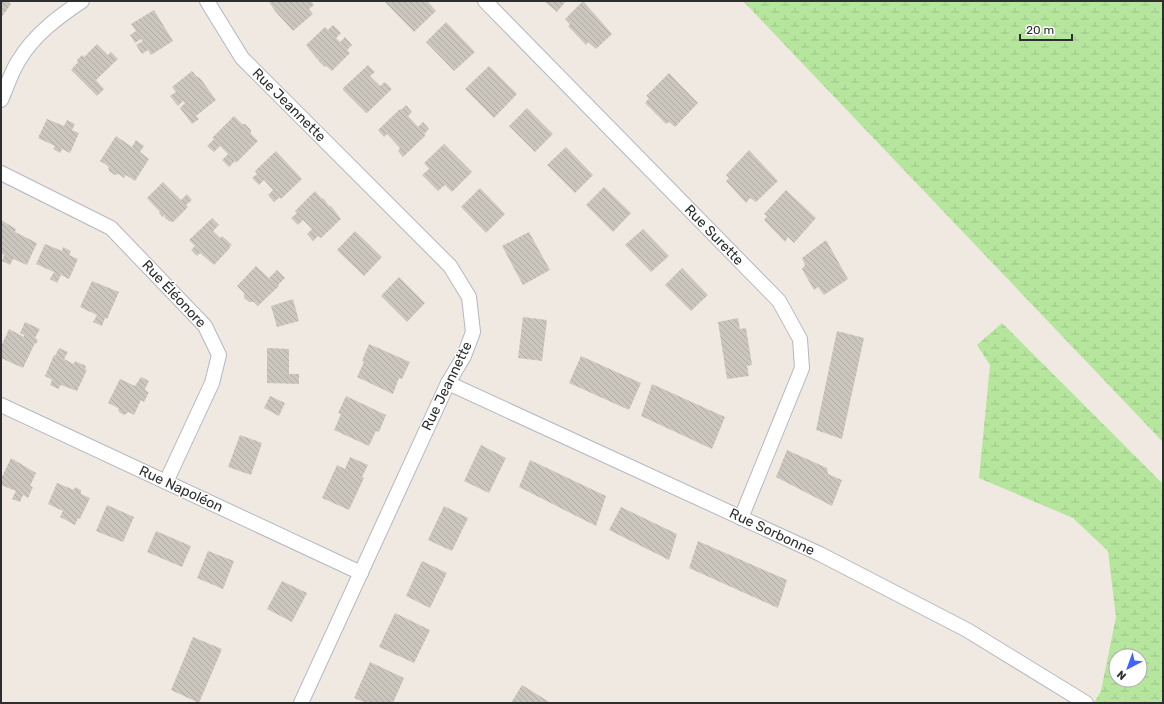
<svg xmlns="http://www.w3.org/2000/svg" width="1164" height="704" viewBox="0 0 1164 704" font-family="Rubik,sans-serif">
  <defs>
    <pattern id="wetland-marsh" width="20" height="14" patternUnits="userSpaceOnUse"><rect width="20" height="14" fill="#b6e59e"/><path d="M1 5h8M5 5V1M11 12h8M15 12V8" fill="none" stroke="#9dc588"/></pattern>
    <pattern id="building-back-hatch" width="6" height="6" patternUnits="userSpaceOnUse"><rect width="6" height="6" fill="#cbc7bf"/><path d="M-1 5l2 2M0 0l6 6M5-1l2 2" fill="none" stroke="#afaba4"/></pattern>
  </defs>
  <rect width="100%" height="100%" fill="#efe9e1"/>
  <!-- wetland -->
  <g fill="url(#wetland-marsh)" fill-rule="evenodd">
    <polygon points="743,1 1163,1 1163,442"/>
    <path d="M1002,323L1163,484V703H1094L1101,691L1116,617L1108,551L1073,518L979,478L990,365L977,345ZM1116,656H1140V680H1116Z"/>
  </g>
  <!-- building -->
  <g fill="url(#building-back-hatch)">
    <polygon points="1,1 7,1 11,4 1,18"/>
    <polygon points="271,1 311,1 314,5 309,9 313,14 293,31 275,11 269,2"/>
    <polygon points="384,1 427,1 436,11 414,32"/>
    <polygon points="544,1 566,1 557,12"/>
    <polygon points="583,1 612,34 596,49 588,42 586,45 568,26 570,24 565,19"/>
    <polygon points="154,10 173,41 151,55 148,50 142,54 136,45 143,41 141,39 135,43 130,35 136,31 131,24"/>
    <polygon points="446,22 475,52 454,71 426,42"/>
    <polygon points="333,25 341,33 336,38 340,42 345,37 352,45 347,50 350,53 332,71 326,66 325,67 318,60 318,58 317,59 306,45 325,27 328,30"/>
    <polygon points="97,44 108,55 111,52 118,59 96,80 104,89 97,96 71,70 78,62 77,60 82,55 84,57"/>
    <polygon points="368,65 375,72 370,76 380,86 385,82 392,89 367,113 366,113 343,90 343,88"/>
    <polygon points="489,66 517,94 494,118 465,89"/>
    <polygon points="192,71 196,76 200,78 216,100 196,116 199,119 192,124 180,108 185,103 183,101 178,106 170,96 176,92 172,87"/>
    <polygon points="669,73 698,103 675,127 669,122 666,124 645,103 649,98 646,96"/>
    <polygon points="406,105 412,112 408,116 418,127 423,122 429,129 424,134 426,135 403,157 398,151 400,148 387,134 384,137 378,130 400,109 401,110"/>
    <polygon points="527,108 553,134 535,152 509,126"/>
    <polygon points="234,116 242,124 245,124 251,130 251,134 258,141 236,163 235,161 229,167 222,160 228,154 220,146 214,152 207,146 214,139 212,138"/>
    <polygon points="47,119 64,126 67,120 75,124 72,130 79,133 70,153 62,149 60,153 53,149 55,146 38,138"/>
    <polygon points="116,136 132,147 136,140 144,146 140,152 149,159 135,181 126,175 124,178 119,174 115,175 109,171 108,166 100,161"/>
    <polygon points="444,144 472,172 452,192 445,185 438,191 422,175 429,169 424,163"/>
    <polygon points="566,147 593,175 575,193 547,165"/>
    <polygon points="749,150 778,181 756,202 750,198 746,203 726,181 729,178 726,175"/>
    <polygon points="276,151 302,179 281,199 280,197 274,202 268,195 273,190 264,180 259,185 252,178 257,174 255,171"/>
    <polygon points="163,182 181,200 187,194 192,200 186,205 188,207 173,222 169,221 165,218 165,215 163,217 159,213 160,212 147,198"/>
    <polygon points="604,187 631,213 613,232 586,205"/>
    <polygon points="480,188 505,214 486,233 461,207"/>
    <polygon points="786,190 816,218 794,243 788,237 785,242 764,220 767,216 764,214"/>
    <polygon points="315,191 322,199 323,198 329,206 331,206 341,219 321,238 318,236 313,241 307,234 312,229 303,220 298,225 291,218 297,213 295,211"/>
    <polygon points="212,218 219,225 213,231 220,238 222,236 232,245 229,247 230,248 214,265 200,253 197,256 191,250 195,246 189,240"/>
    <polygon points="1,220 16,229 15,232 37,243 27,265 13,259 10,265 2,261 4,255 1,253"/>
    <polygon points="643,229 669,256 651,272 625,245"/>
    <polygon points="355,231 382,257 364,276 337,250"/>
    <polygon points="529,232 550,270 523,285 502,246"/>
    <polygon points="826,240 848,279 824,295 818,287 814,290 802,269 805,265 802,258"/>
    <polygon points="45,244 62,251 63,247 71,251 69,255 78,259 69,279 61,275 57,283 50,279 54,272 36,264"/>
    <polygon points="256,266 269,278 277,270 285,278 278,285 279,286 258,306 254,302 249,302 244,298 244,293 237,286"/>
    <polygon points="682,268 708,295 691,311 665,285"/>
    <polygon points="399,277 425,303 407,322 381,296"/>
    <polygon points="92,281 119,292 107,319 105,318 102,326 93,322 97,315 80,307"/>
    <polygon points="293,299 299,321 277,327 271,306"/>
    <polygon points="523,317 547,320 542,361 518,358"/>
    <polygon points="738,318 740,329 746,328 752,365 747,366 749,376 727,379 718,322"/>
    <polygon points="25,322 40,329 35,338 38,340 36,344 35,343 23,368 1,358 1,346 9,329 24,337 24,335 20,333"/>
    <polygon points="837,331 864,338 842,439 816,430"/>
    <polygon points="369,344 410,362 402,379 399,378 393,394 357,377 364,362 362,361"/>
    <polygon points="59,348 68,352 64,359 74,364 75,361 86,366 85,369 87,370 77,391 61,385 58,389 50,385 52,380 45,376 54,355 55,356"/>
    <polygon points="267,348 289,349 289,374 299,374 299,384 267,383"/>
    <polygon points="581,356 641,383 629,410 569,383"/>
    <polygon points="141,377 149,381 145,389 146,391 149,392 144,402 141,400 134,415 129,412 124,415 119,412 118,408 108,403 120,379 135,386"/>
    <polygon points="652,384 725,417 712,449 641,416"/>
    <polygon points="270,396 285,403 279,416 264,408"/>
    <polygon points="346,396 386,415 379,432 376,431 369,446 334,430 341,414 338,413"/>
    <polygon points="240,435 262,443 251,475 228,467"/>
    <polygon points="481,445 506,458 489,493 464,481"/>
    <polygon points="787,450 827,468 828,474 842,480 832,506 776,477"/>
    <polygon points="350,457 368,465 362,477 364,478 349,510 322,498 337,465 345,469"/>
    <polygon points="11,458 36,473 30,486 33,487 28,498 23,495 20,502 12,499 16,491 1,485 1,479"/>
    <polygon points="530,460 606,496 596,526 519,487"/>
    <polygon points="57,483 74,490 75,487 81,490 81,494 90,498 80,519 78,518 75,525 60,517 63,511 48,504"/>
    <polygon points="107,505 134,517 123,542 96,531"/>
    <polygon points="444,506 468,518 452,551 428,540"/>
    <polygon points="621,507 677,534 669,560 609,530"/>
    <polygon points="156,531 191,546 182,567 147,552"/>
    <polygon points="698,541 787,580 778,608 689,568"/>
    <polygon points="208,551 234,561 223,589 197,578"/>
    <polygon points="422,561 447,573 430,608 406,596"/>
    <polygon points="282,581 307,593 292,622 267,609"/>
    <polygon points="395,613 430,630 414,663 379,647"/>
    <polygon points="193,637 222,649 199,703 171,690"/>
    <polygon points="370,662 404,678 393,703 366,703 354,698"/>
    <polygon points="522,685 551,703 511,703"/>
  </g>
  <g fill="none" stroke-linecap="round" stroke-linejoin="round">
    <defs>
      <g id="minor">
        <polyline points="207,1 242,58 450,266 469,297 473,332 464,356 448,383 301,703"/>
        <polyline points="485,1 779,301 800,339 802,368 741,518"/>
        <path d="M1,100C7,87 11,72 19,60C34,35 58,17 82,1"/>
        <polyline points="1,173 111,228 205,326 219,355 212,383 166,482"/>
        <polyline points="448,383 820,554 967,630 1086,703"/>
        <polyline points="1,405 361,573"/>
      </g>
    </defs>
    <!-- minor casing -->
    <use href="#minor" stroke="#b4b7c1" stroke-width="16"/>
    <!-- minor -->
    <use href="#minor" stroke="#fff" stroke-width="14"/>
  </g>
  <g text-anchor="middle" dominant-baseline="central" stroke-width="3" stroke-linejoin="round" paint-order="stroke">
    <!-- street labels -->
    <g font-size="14" fill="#2e2e2e" stroke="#fff">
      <text transform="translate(289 105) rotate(45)">Rue Jeannette</text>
      <text transform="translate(714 235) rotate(46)">Rue Surette</text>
      <text transform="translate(174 294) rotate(47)">Rue Éléonore</text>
      <text transform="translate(447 386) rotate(-64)">Rue Jeannette</text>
      <text transform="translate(181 489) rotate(25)">Rue Napoléon</text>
      <text transform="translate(772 532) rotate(25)">Rue Sorbonne</text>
    </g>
  </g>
  <!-- border -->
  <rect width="1164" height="704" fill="none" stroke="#2e2e2e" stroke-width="4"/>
  <!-- north arrow -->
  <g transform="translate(1128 668) rotate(221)"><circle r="19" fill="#ffffff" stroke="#ababab"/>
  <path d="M0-3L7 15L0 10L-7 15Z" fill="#4264fb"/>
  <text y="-6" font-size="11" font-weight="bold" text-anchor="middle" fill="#2e2e2e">N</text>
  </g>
  <!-- scale -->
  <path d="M1020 34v6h52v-6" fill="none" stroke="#2e2e2e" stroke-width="2"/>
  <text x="1026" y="34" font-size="12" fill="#2e2e2e" stroke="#ffffff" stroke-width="3" paint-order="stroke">20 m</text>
</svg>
